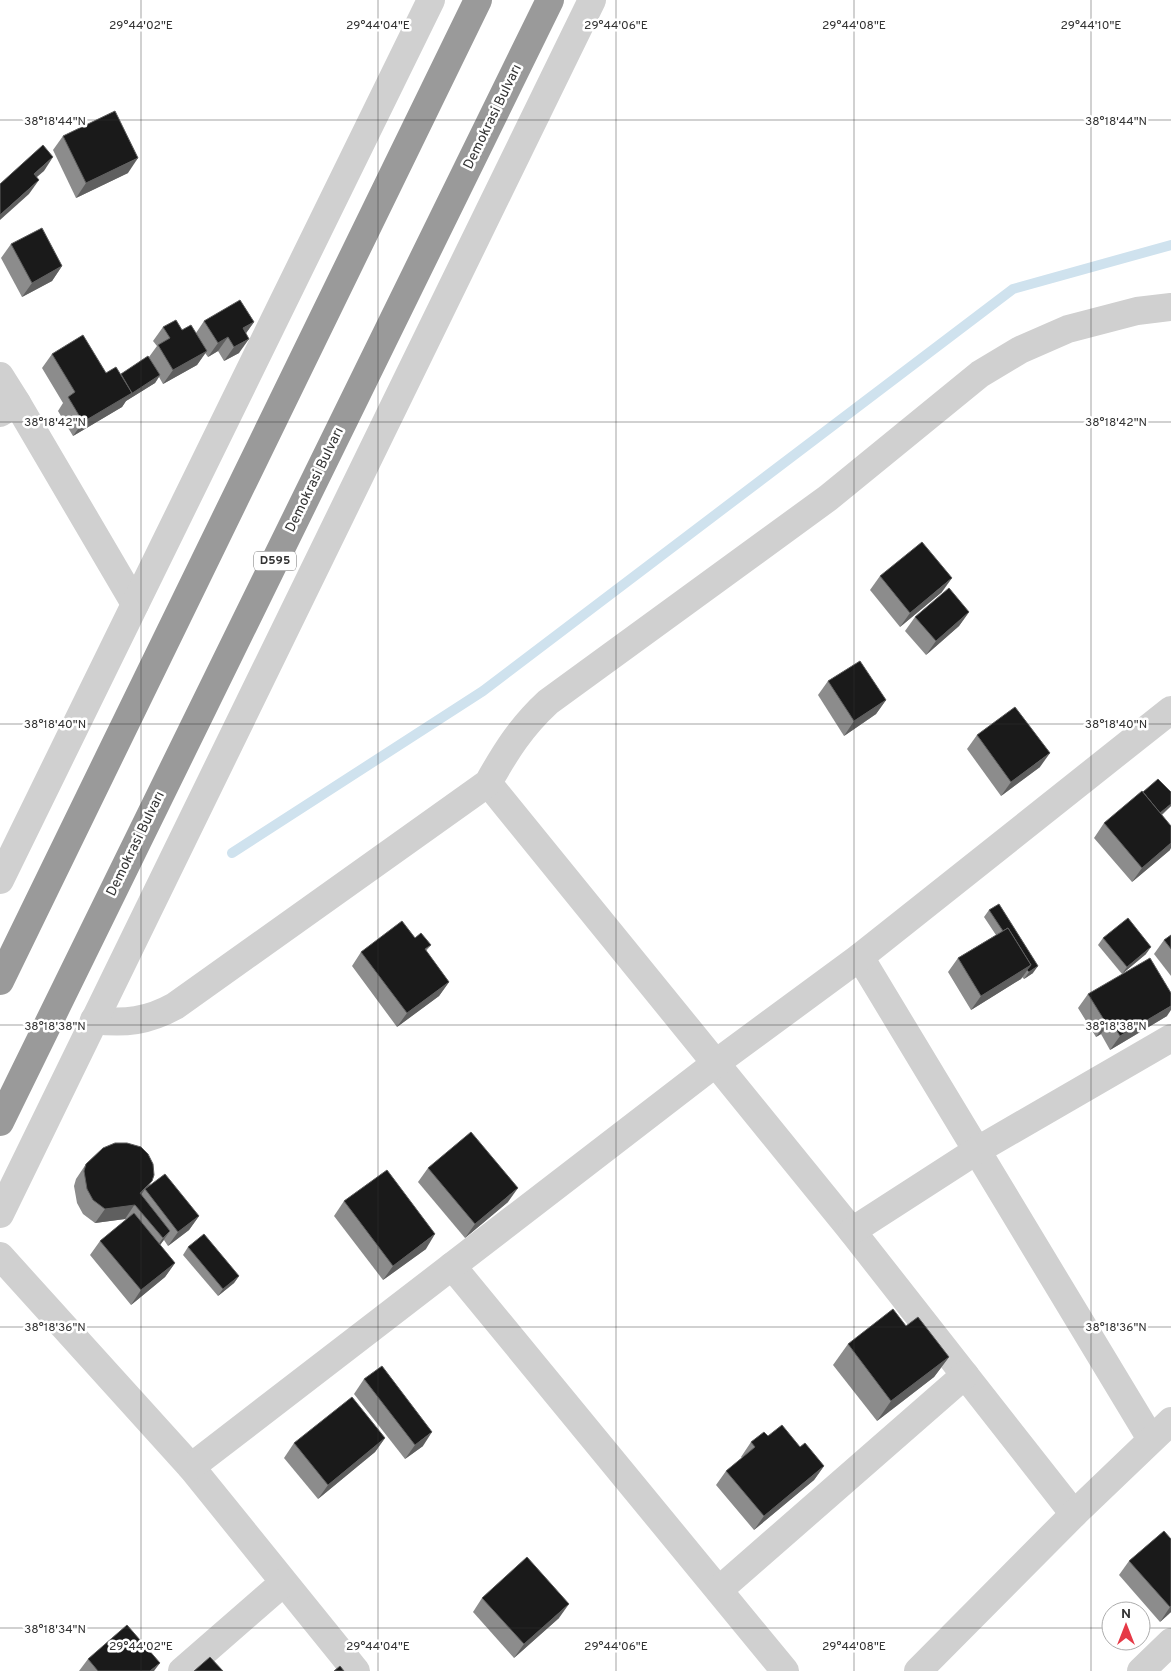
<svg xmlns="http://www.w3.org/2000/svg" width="1171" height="1671" viewBox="0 0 1171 1671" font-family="Overpass,sans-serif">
  <rect width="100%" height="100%" fill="#fff"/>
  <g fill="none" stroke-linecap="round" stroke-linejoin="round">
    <!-- stream -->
    <polyline stroke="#cfe2ee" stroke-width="10" points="232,853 483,691 1013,289 1171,245"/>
    <!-- minor -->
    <g stroke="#d0d0d0" stroke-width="28">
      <polyline points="0,376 17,403 0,413"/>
      <polyline points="17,403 135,604"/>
      <polyline points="488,783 852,1231 1074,1514"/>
      <polyline points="0,880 431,0"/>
      <polyline points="860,957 1151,1439"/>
      <path d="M94,1020C125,1024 148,1021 175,1006L488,783C506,751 521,727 548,702L828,498L980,374L1020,350L1068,329L1137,311L1171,307"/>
      <polyline points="0,1214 592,0"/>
      <polyline points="852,1231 976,1151 1171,1038"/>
      <polyline points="0,1256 191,1467 356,1671"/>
      <polyline points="452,1266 785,1671"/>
      <polyline points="191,1467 716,1063 860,957 1171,710"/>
      <polyline points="719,1590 965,1375"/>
      <polyline points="182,1671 283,1583"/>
      <polyline points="918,1671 1074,1514 1171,1421"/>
      <polyline points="1141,1671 1171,1642"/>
    </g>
    <!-- highway -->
    <g stroke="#9a9a9a" stroke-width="28">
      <polyline points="0,981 478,0"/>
      <polyline points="0,1122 550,0"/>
    </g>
  </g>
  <!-- wall -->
  <g fill="#8c8c8c">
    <polygon points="63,136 128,173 76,198 53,150"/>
    <polygon points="11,244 62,266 52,281 22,297 1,258"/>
    <polygon points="204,321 254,322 246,333 239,353 224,361 218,351 208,357 205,353 197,365 163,384 159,377 155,383 126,401 122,407 73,436 58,411 63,403 42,368 52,354 106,373 121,374 149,357 157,346 153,341 163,327 196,333"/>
    <polygon points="880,576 942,592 900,627 870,590"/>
    <polygon points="969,612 959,626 926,655 905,631 915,617"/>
    <polygon points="828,681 886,700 876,714 844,736 818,695"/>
    <polygon points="977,735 1040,767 1001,796 967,749"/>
    <polygon points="1171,806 1162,815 1170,850 1132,882 1094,838 1104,823"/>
    <polygon points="989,910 1033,973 1024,979 1022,977 1021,979 971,1010 948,972 958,958 996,935 984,917"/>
    <polygon points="1171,935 1171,976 1154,954 1164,940"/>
    <polygon points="415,938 431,945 426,951 449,982 439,996 397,1027 352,966 361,952"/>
    <polygon points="1103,938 1146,954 1122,974 1098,945"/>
    <polygon points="1088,994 1167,1016 1110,1050 1101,1034 1096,1037 1078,1008"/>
    <polygon points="86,1164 147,1187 199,1216 189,1230 168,1246 164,1240 160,1245 175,1263 165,1277 131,1305 90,1255 100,1241 126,1220 125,1219 95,1223 83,1214 77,1203 74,1186 76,1179"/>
    <polygon points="428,1168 508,1202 465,1238 418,1182"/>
    <polygon points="344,1201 426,1249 383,1280 334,1216"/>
    <polygon points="188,1247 239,1276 234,1283 218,1296 183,1255"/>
    <polygon points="906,1326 949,1357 934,1377 877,1421 833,1365 848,1344"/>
    <polygon points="364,1379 423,1446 405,1459 354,1394"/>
    <polygon points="768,1436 824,1466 814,1480 754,1530 716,1485 726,1471 742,1458 741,1457 751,1442"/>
    <polygon points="385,1438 375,1452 318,1499 284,1458 294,1443"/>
    <polygon points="1164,1531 1171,1612 1160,1622 1119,1575 1129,1561"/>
    <polygon points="482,1598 559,1618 514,1658 473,1612"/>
    <polygon points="88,1659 154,1671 79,1671"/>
  </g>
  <!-- shaded-wall -->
  <g fill="#5f5f5f">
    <polygon points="53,157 44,171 24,188 34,174"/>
    <polygon points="138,158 128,173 76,198 86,183"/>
    <polygon points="39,180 29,194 0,220 0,215"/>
    <polygon points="62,266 52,281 22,297 32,283"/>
    <polygon points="254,322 244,336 243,328"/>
    <polygon points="228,337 218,351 208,357 218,343"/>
    <polygon points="249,339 239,353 224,361 234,347"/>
    <polygon points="207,351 197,365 163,384 173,370"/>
    <polygon points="160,375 155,383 126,401 122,407 73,436 83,422"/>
    <polygon points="952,578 942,592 900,627 910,613"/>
    <polygon points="969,612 959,626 926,655 936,641"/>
    <polygon points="886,700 876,714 844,736 854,721"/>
    <polygon points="1050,753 1040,767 1001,796 1011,782"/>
    <polygon points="1171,804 1171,806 1153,822 1158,815"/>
    <polygon points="1171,843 1171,848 1170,850 1132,882 1142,868"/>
    <polygon points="1151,947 1146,954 1122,974 1127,967"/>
    <polygon points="1031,965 1021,979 971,1010 981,996"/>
    <polygon points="1038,966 1033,973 1024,979 1029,972"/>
    <polygon points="449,982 439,996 397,1027 407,1013"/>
    <polygon points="1171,1006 1171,1010 1167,1016 1110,1050 1120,1036"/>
    <polygon points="1110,1020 1101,1034 1096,1037 1106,1023"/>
    <polygon points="152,1181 146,1190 145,1189 125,1219 95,1223 105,1209 140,1193"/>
    <polygon points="518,1188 508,1202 465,1238 475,1224"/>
    <polygon points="199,1216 189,1230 168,1246 178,1232"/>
    <polygon points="170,1231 160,1245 153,1252 163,1238"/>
    <polygon points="435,1234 426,1249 383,1280 393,1266"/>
    <polygon points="175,1263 165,1277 131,1305 141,1290"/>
    <polygon points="239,1276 234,1283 218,1296 223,1289"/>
    <polygon points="949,1357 934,1377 877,1421 891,1401"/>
    <polygon points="432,1432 423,1446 405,1459 415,1445"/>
    <polygon points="385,1438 375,1452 318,1499 328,1485"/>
    <polygon points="824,1466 814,1480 754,1530 764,1516"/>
    <polygon points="569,1604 559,1618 514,1658 524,1644"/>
    <polygon points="1171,1606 1171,1612 1160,1622 1170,1607"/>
    <polygon points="160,1663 154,1671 150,1671"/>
  </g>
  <!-- building -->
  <g fill="#1a1a1a" stroke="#5f5f5f">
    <polygon points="115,111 138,158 86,183 63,136"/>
    <polygon points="43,145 53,157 34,174 39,180 0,215 0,184"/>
    <polygon points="42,228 62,266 32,283 11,244"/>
    <polygon points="240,300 254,322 243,328 249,339 234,347 228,337 218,343 204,321"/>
    <polygon points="176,320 182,330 191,325 207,351 173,370 158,345 170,338 163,327"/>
    <polygon points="83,335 106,373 116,367 132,393 83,422 68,397 75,392 52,354"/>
    <polygon points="148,356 160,375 131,394 132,393 121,374"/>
    <polygon points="922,542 952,578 910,613 880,576"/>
    <polygon points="949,588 969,612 936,641 915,617"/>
    <polygon points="860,661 886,700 854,721 828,681"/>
    <polygon points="1015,707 1050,753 1011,782 977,735"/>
    <polygon points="1158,779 1171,792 1171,804 1160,813 1143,792"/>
    <polygon points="1142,791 1171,826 1171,843 1142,868 1104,823"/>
    <polygon points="999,904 1038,966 1029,972 1027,970 1031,965 1008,928 1003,931 989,910"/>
    <polygon points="1128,918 1151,947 1127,967 1103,938"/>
    <polygon points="402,921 415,938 421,933 431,945 425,949 449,982 407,1013 361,952"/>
    <polygon points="1008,928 1031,965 981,996 958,958"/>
    <polygon points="1171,935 1171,949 1164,940"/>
    <polygon points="1150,958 1171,993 1171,1006 1120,1036 1110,1020 1106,1023 1088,994"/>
    <polygon points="471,1132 518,1188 475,1224 428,1168"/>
    <polygon points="115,1143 127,1143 141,1147 148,1154 153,1164 154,1175 152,1181 140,1193 170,1231 163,1238 135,1205 105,1209 93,1200 87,1189 84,1171 86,1164 103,1148"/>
    <polygon points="387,1170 435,1234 393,1266 344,1201"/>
    <polygon points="165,1174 199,1216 178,1232 145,1189"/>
    <polygon points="134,1213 175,1263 141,1290 100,1241"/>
    <polygon points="204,1234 239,1276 223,1289 188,1247"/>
    <polygon points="893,1309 906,1326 918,1317 949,1357 891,1401 848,1344"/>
    <polygon points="382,1366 432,1432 415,1445 364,1379"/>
    <polygon points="352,1397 385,1438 328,1485 294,1443"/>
    <polygon points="782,1425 800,1447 805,1443 824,1466 764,1516 726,1471 755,1447 751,1442 764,1432 768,1436"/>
    <polygon points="1164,1531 1171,1539 1171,1606 1170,1607 1129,1561"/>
    <polygon points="527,1557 569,1604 524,1644 482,1598"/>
    <polygon points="127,1625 160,1663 150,1671 98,1671 88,1659"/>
    <polygon points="210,1657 223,1671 194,1671"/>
    <polygon points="340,1666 344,1671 334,1671"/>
  </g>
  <!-- ticks -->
  <path fill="none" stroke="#333" stroke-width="1" stroke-opacity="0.45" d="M141,0V1671M378,0V1671M616,0V1671M854,0V1671M1091,0V1671M0,120H1171M0,422H1171M0,724H1171M0,1025H1171M0,1327H1171M0,1628H1111M1141,1628H1171"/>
  <g text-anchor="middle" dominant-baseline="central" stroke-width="5" stroke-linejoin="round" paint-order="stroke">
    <!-- shield labels -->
    <rect fill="#fff" stroke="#707070" stroke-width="1" x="254" y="551.5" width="42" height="19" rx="4"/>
    <g font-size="12" font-weight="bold" fill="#333">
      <text x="275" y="561">D595</text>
    </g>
    <!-- street labels -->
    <g font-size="14" fill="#333" stroke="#fff">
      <text transform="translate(493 117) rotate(-64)">Demokrasi Bulvarı</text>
      <text transform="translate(315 480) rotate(-64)">Demokrasi Bulvarı</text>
      <text transform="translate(136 844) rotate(-64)">Demokrasi Bulvarı</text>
    </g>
  </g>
  <g font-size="12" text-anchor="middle" fill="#333" stroke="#fff" stroke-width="5" stroke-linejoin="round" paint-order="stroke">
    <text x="141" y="29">29°44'02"E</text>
    <text x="378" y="29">29°44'04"E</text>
    <text x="616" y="29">29°44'06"E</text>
    <text x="854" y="29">29°44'08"E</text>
    <text x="1091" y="29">29°44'10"E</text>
    <text x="55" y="125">38°18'44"N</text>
    <text x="1116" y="125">38°18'44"N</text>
    <text x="55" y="426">38°18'42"N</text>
    <text x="1116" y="426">38°18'42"N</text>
    <text x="55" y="728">38°18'40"N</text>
    <text x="1116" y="728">38°18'40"N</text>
    <text x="55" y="1030">38°18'38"N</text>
    <text x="1116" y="1030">38°18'38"N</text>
    <text x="55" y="1331">38°18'36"N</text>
    <text x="1116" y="1331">38°18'36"N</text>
    <text x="55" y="1633">38°18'34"N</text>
    <text x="141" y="1650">29°44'02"E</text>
    <text x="378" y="1650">29°44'04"E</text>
    <text x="616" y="1650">29°44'06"E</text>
    <text x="854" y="1650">29°44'08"E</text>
  </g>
  <!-- north arrow -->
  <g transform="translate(1126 1626)"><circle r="24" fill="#ffffff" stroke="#adadad"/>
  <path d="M0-4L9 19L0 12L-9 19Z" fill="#e63946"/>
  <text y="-8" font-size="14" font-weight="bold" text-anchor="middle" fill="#333333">N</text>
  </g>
</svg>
